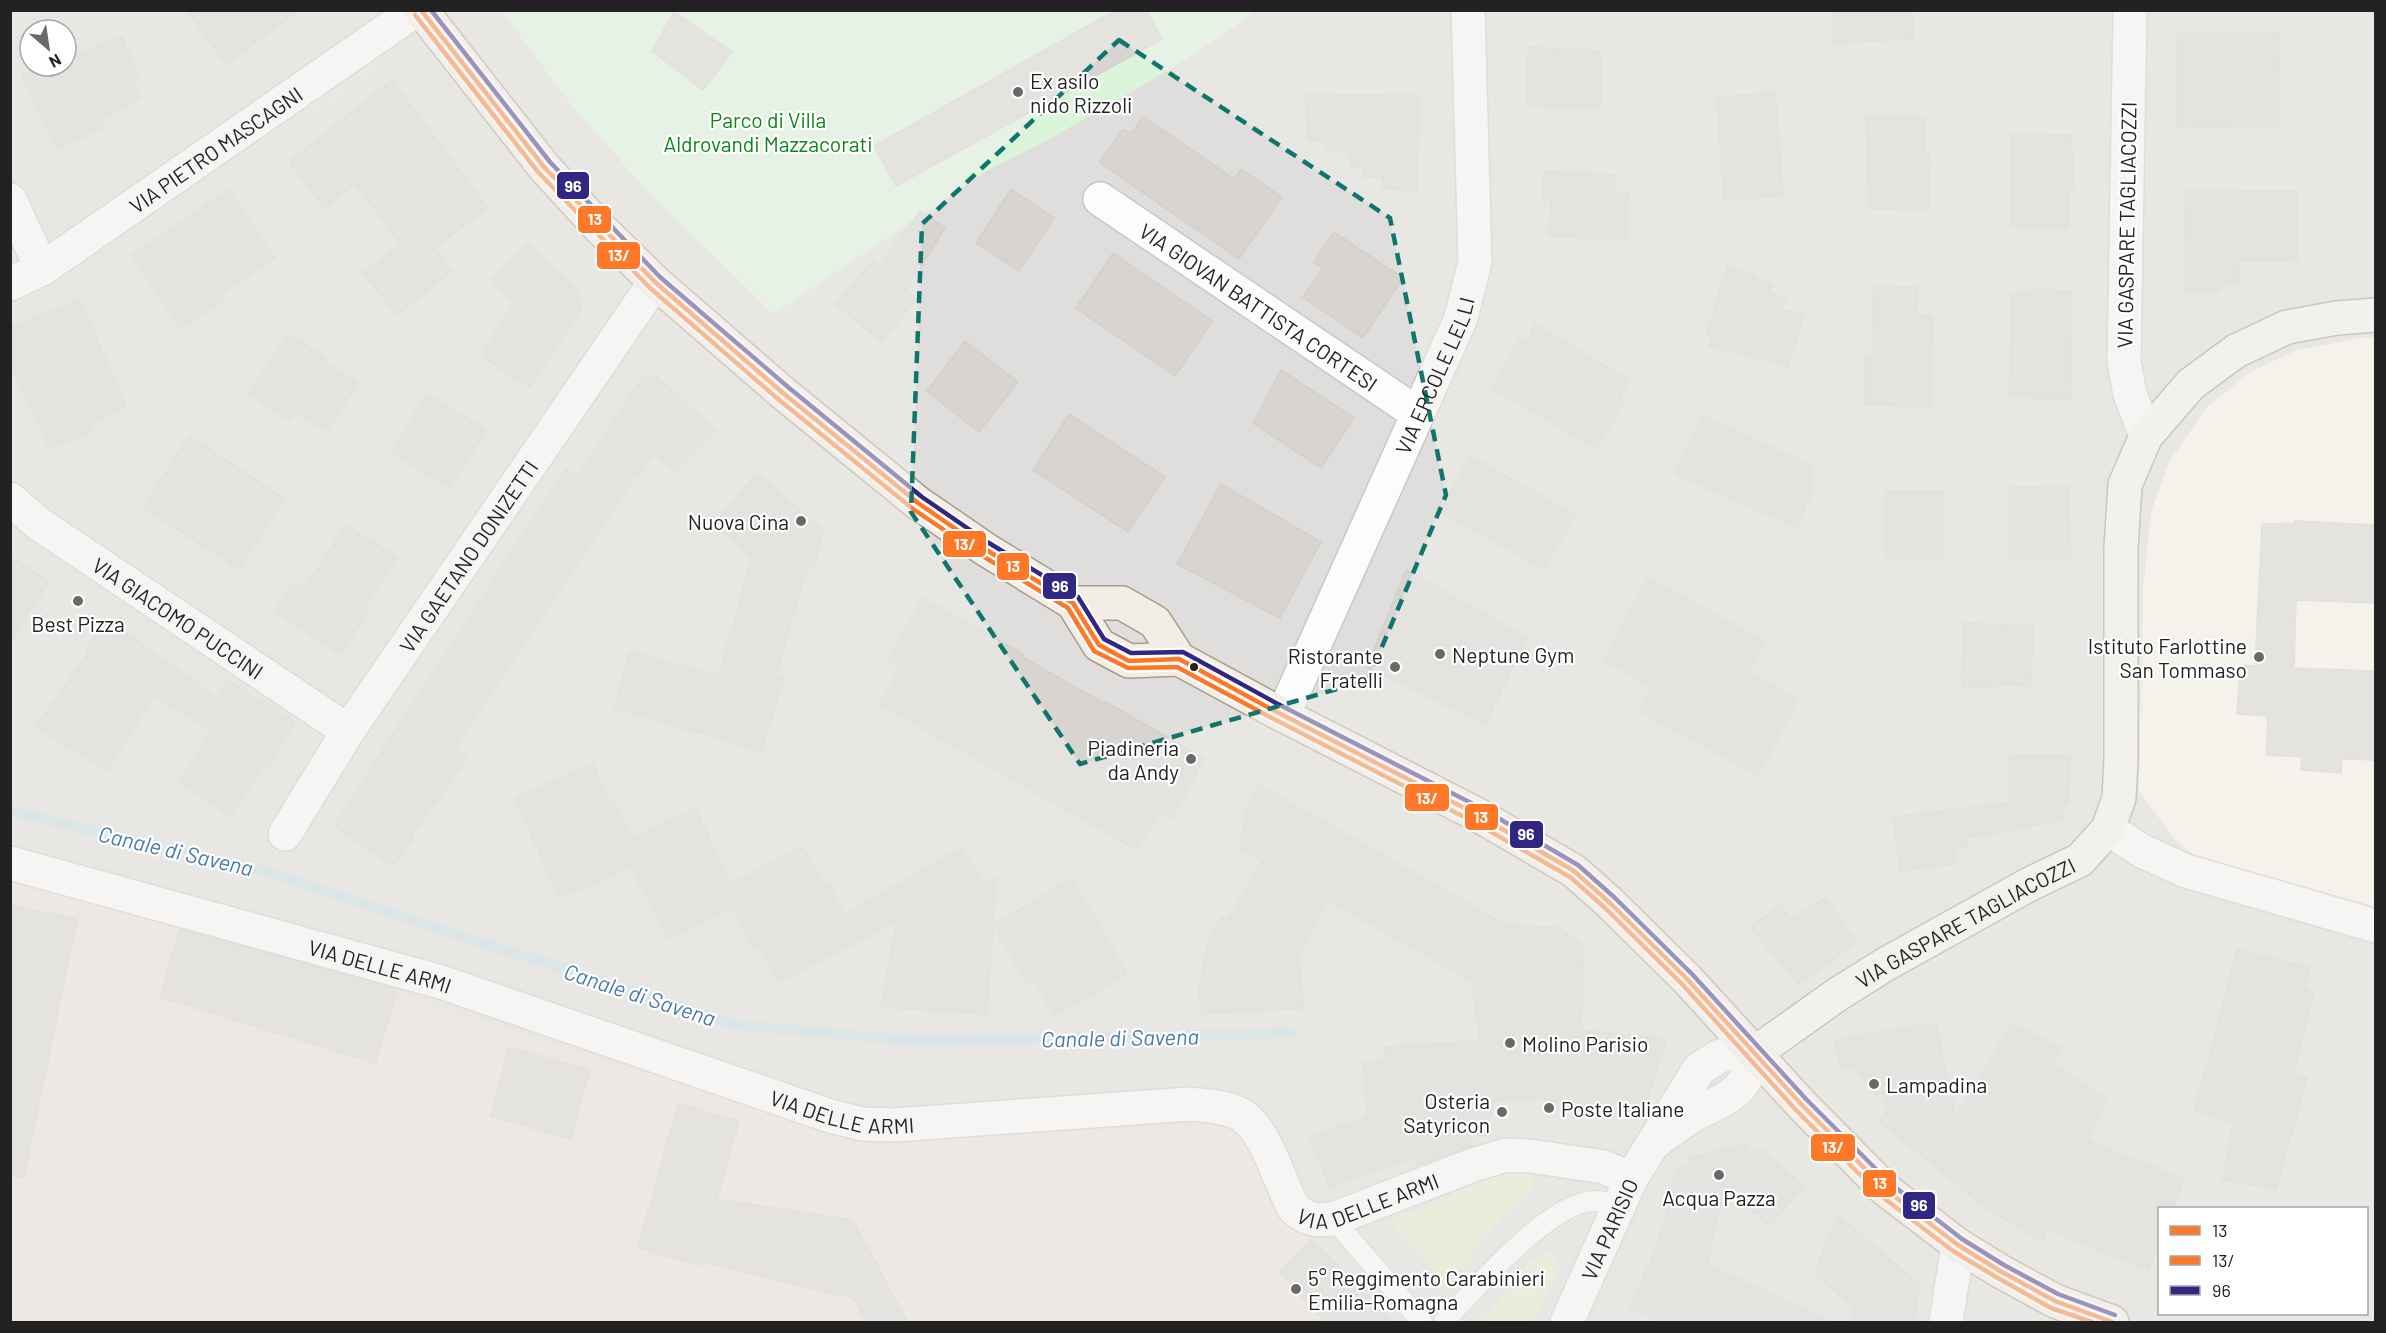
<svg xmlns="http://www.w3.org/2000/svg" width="2386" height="1333" viewBox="0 0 2386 1333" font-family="Barlow,sans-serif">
  <rect width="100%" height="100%" fill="#f0eeeb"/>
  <!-- residential -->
  <path fill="#dfdedc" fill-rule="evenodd" d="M10,11H502L570,103L654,198L774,313L1118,83L1246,11H2375V1322H1395L1311,1239L1283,1221L1256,1158L1214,1125L861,1139L163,923L11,882ZM30,30H66V66H30ZM2160,1208H2366V1314H2160Z"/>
  <!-- education -->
  <polygon fill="#f8f7e8" points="2362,338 2375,338 2375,926 2224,882 2174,838 2139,791 2143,590 2151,512 2169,462 2207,407 2252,371 2297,350"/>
  <!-- military -->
  <polygon fill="#eae0db" points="10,882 163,923 861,1139 1214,1125 1240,1131 1256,1158 1283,1221 1311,1239 1395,1322 11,1322"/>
  <!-- grass -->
  <g fill="#ddeccb">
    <polygon points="1513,1170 1527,1170 1533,1178 1533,1188 1503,1216 1446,1284 1389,1221"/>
    <polygon points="1550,1251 1554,1253 1559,1268 1533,1322 1481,1322 1528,1264"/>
  </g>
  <!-- park -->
  <path fill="#daf5da" d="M502,11H1255C1207,48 1153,79 1100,110C1065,130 1031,151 994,166L774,314L654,198L570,103Z"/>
  <!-- parking -->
  <polygon fill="#e0dfde" points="374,54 382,66 312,116 303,104"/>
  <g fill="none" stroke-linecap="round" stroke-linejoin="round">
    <!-- stream -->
    <polyline stroke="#bfdbe3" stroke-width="10" points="10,811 264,871 735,1025 919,1041 1291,1033"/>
  </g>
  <!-- building -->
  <g fill="#d7d4d2" stroke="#d3d0cc" stroke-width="1.5">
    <polygon points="187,10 299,10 226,64"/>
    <polygon points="1116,10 1146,10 1162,39 896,186 874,146"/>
    <polygon points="1833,10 1913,10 1914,39 1834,43"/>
    <polygon points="674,12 732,52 703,90 652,51"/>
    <polygon points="2280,33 2278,128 2177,127 2177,34"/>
    <polygon points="122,37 138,75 132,77 140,98 101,118 105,127 57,148 22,75 40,66 66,66 66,60"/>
    <polygon points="1528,47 1600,51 1600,107 1528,106"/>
    <polygon points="392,80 488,208 434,248 452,271 397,315 363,273 401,244 355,184 325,208 289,162"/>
    <polygon points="1775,93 1783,196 1724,200 1717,97"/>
    <polygon points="1306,94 1419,96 1417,190 1382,189 1383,177 1364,177 1364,167 1351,167 1348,151 1326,149 1326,142 1307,140"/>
    <polygon points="1143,116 1234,179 1241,169 1282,197 1239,259 1099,162 1123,130 1132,133"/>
    <polygon points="1866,116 1924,118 1925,152 1930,153 1929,210 1869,209"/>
    <polygon points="2011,134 2071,135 2074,189 2068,190 2069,228 2011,227"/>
    <polygon points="1544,171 1615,175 1614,192 1628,192 1626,240 1549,236 1551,200 1543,200"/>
    <polygon points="229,189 275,258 221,294 225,300 181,329 131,255"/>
    <polygon points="1011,189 1054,218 1019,271 976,243"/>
    <polygon points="2185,190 2297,191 2297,260 2239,261 2239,283 2221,282 2220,292 2184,290"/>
    <polygon points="920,211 945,228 906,290 916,299 881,342 836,304 873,260 880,266"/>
    <polygon points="1334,232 1403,278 1363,338 1303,297 1323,268 1314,262"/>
    <polygon points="527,243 579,292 580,310 530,387 481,356 514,303 492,279"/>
    <polygon points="1113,253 1212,321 1175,376 1076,308"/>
    <polygon points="1728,266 1755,275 1754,279 1772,284 1770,292 1786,301 1782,309 1804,316 1788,366 1709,346 1712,337 1706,335"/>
    <polygon points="1873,286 1918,287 1917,316 1932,316 1931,406 1865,405 1865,358 1872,359"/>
    <polygon points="2032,290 2072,291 2071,399 2031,399 2031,396 2010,395 2011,294 2031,294"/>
    <polygon points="80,300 126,407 89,423 93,431 50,449 10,362 10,328"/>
    <polygon points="1535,325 1628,379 1620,397 1624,401 1597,449 1492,388 1520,339 1526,342"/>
    <polygon points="288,334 325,358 323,361 358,383 327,430 296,413 287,420 249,394"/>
    <polygon points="965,341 1018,382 979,432 927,391"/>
    <polygon points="1281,370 1354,418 1321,468 1253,423"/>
    <polygon points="643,376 657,377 716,430 675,472 654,453 637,477 635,476 455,748 468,757 411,836 413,838 393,866 334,825 566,469 577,476"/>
    <polygon points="427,394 486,430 450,488 392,452"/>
    <polygon points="1069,414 1165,477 1128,532 1033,470"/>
    <polygon points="1702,416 1810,465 1812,492 1797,527 1675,474"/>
    <polygon points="189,436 285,499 239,569 143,507"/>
    <polygon points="1470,456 1575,515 1544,569 1440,511"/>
    <polygon points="757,473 823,530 814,567 808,565 776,675 784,677 762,751 614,708 630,652 719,676 752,557 714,524"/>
    <polygon points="1221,484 1321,542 1280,618 1177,564"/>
    <polygon points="2069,486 2070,558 2010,559 2010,487"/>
    <polygon points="1886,491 1943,491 1942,558 1886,558"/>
    <polygon points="2295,521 2376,525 2376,603 2296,600 2294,668 2376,671 2376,760 2342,759 2341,773 2301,770 2302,757 2266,755 2268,716 2237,714 2240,665 2255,666 2262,524 2295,523"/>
    <polygon points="346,525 397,558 364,609 368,612 340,654 275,611 293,583 304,589"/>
    <polygon points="10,556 49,582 10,641"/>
    <polygon points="1406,570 1527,638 1485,724 1367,667"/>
    <polygon points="1648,578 1765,642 1748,672 1798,700 1758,775 1639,711 1652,687 1604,660"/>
    <polygon points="923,598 1023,654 1022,657 1105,704 1106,702 1204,758 1172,819 1159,813 1137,850 880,704 900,667 888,660"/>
    <polygon points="107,619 216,697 227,680 295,722 268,768 264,765 231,816 179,783 211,731 154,695 107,771 36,726 88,654 85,651"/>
    <polygon points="1963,623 2033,626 2031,686 1994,684 1994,687 1962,687"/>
    <polygon points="2010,756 2070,756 2069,804 2061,804 2063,820 1967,838 1968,847 1953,849 1956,864 1900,871 1893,817 2010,803"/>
    <polygon points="593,764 610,804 615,802 631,839 696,809 730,884 803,847 823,885 828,883 845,915 962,848 984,885 996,878 987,1014 881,1007 897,921 779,982 759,945 753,949 732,908 669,939 631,867 559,898 515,798"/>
    <polygon points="1259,785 1506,925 1560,928 1584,947 1581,1030 1666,1039 1643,1113 1610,1118 1541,1098 1494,1101 1486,1136 1469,1134 1472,1146 1416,1166 1416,1156 1330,1187 1309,1137 1367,1116 1364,1063 1385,1061 1385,1047 1480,1041 1472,981 1327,899 1298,956 1304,1008 1201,1014 1199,988 1208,943 1222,917 1228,920 1262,861 1240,849 1246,810"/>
    <polygon points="1072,879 1127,974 1054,1016 1034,980 1027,983 993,925"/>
    <polygon points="1825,898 1857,942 1799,984 1750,927 1781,905 1791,919"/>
    <polygon points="10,905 77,919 24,1177 10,1176"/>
    <polygon points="180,929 398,989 375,1063 160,997"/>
    <polygon points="2237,949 2310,968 2305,989 2314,991 2293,1074 2307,1078 2276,1189 2223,1180 2233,1123 2195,1111"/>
    <polygon points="2012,1024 2062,1048 2052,1063 2106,1100 2088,1141 2184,1179 2173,1209 2160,1209 2160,1241 2148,1270 2048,1229 2043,1241 2004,1219 1975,1199 1879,1121 1889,1109 1884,1104 1894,1082 1879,1098 1853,1066 1840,1069 1835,1040 1923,1025 1924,1027 1936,1025 1956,1118"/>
    <polygon points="509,1048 590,1069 571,1139 491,1116"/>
    <polygon points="678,1104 739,1121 717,1199 853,1220 908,1323 866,1323 853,1298 700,1262 699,1265 638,1248"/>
    <polygon points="1746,1145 1748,1153 1762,1150 1804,1186 1769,1226 1725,1187 1707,1264 1833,1323 1666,1323 1630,1308 1659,1241 1676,1171 1690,1165 1687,1158"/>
    <polygon points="1838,1215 1919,1284 1914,1323 1852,1323 1854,1308 1814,1273"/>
    <polygon points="1311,1239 1361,1289 1394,1323 1327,1323 1279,1272"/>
  </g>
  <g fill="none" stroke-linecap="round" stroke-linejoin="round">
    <defs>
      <g id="lane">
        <polyline points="1333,1219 1422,1322"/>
        <path d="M1444,1322C1474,1290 1550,1200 1596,1201C1603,1201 1612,1205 1619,1207"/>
      </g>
      <g id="street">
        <polyline points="2130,10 2124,361 2130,394 2146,436"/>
        <path id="s1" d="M1100,199L1418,414"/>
        <polyline points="10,200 42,269"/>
        <path id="s2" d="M10,284L42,269L416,10"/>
        <path id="s3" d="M10,499L39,524L348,731"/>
        <path id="s4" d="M1283,715L1461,318L1475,262L1468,10"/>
        <polyline points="2108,829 2142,851 2186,871 2376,926"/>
        <path id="s5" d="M285,834L348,731L655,282"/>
        <path id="s6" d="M10,863L441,982L830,1116L863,1124L894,1125L1190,1104C1206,1106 1225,1106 1240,1114C1266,1129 1279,1181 1293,1207C1306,1220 1315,1221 1333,1219L1473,1165L1506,1155L1530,1156L1604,1167L1631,1179"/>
        <path id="s7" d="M1567,1322L1631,1179L1699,1069L1720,1056L1736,1051L1755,1053C1747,1090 1733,1096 1701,1111C1685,1119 1672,1130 1658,1140"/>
        <polyline points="1946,1322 1958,1245"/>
      </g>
      <g id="secondary">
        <path id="s8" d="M1755,1053L1838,994L1886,964L2030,884L2080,860L2108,829L2119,798L2121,760V548L2125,485L2146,436L2191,384L2236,351L2287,327L2337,318L2376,315"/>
      </g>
      <g id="primary">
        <polyline points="421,10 544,167 600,228 655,282 783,393 918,503 985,549 1073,603 1099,645 1129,661 1179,659"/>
        <polyline points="1073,603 1122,603 1155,622 1179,659 1273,710 1478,815 1574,871 1609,902 1687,979 1801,1104 1886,1190 1958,1245 2000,1271 2055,1301 2112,1322"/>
      </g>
    </defs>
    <!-- lane casing -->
    <use href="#lane" stroke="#c9c8c7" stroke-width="22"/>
    <!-- street casing -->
    <use href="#street" stroke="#c9c8c7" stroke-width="36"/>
    <!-- secondary casing -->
    <use href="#secondary" stroke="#999a82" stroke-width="36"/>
    <!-- primary casing -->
    <use href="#primary" stroke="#a79c86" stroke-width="36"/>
    <!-- lane -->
    <use href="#lane" stroke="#fdfcfc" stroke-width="20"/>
    <!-- street -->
    <use href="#street" stroke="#fdfcfc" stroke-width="33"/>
    <!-- secondary -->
    <use href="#secondary" stroke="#f4f4ed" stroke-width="33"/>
    <!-- primary -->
    <use href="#primary" stroke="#f3ede7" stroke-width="33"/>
    <defs>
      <polyline id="bus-1" points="421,10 544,167 655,282 783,393 918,503 985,549 1073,603 1099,645 1129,661 1179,659 1273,710 1478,815 1574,871 1609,902 1687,979 1801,1104 1886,1190 1958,1245 2000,1271 2055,1301 2112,1322"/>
      <polyline id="bus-2" points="415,15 538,172 650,288 778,399 913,509 981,555 1068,608 1094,651 1128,668 1177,667 1270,717 1474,822 1570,877 1604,907 1682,984 1795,1109 1881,1196 1953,1251 1996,1277 2051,1308 2092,1322"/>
      <polyline id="bus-3" points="431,10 550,162 660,277 788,387 922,497 989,543 1078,597 1104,639 1131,653 1183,652 1276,703 1481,808 1578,865 1614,897 1692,974 1806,1099 1891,1184 1962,1239 2004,1265 2058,1294 2115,1315"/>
    </defs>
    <!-- bus-1 casing -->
    <use href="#bus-1" stroke="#fff" stroke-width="9"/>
    <!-- bus-2 casing -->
    <use href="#bus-2" stroke="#fff" stroke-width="9"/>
    <!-- bus-3 casing -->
    <use href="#bus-3" stroke="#fff" stroke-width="9"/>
    <!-- bus-1 -->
    <use href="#bus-1" stroke="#ff7827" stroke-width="4.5"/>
    <!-- bus-2 -->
    <use href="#bus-2" stroke="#ff7827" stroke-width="4.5"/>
    <!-- bus-3 -->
    <use href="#bus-3" stroke="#312783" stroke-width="4.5"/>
  </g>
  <!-- marked area -->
  <path d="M0 0H2386V1333H0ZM1119,40L1390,218L1446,495L1368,680L1080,764L911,512L922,224Z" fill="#f0eeeb" fill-opacity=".55" fill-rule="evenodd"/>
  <path fill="none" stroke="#0f766e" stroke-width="4.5" stroke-dasharray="12 8" stroke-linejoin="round" d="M1119,40L1390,218L1446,495L1368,680L1080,764L911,512L922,224Z"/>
  <!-- markers -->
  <g fill="#6a6968" stroke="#fff" stroke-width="2">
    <circle cx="1018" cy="92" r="6"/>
    <circle cx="801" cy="521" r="6"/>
    <circle cx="78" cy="601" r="6"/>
    <circle cx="1440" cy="654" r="6"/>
    <circle cx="2259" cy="657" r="6"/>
    <circle cx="1395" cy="667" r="6"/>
    <circle cx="1191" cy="759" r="6"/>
    <circle cx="1510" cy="1043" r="6"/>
    <circle cx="1874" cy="1084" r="6"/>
    <circle cx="1549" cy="1108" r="6"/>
    <circle cx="1502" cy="1112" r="6"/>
    <circle cx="1719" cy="1175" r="6"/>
    <circle cx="1296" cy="1289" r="6"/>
  </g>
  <circle fill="#222" stroke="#fff" stroke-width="2" cx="1194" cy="667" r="5"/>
  <g text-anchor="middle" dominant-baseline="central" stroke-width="4.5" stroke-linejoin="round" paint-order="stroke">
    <!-- poi labels -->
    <g font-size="21" fill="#222" stroke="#fff" text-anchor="start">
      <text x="1030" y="80">Ex asilo<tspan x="1030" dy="24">nido Rizzoli</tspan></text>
      <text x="789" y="521" text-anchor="end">Nuova Cina</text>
      <text x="78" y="623" text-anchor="middle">Best Pizza</text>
      <text x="2247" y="645" text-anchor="end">Istituto Farlottine<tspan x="2247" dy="24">San Tommaso</tspan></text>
      <text x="1452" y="654">Neptune Gym</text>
      <text x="1383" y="655" text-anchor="end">Ristorante<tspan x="1383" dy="24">Fratelli</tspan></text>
      <text x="1179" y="747" text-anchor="end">Piadineria<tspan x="1179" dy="24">da Andy</tspan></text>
      <text x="1522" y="1043">Molino Parisio</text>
      <text x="1886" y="1084">Lampadina</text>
      <text x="1490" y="1100" text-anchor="end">Osteria<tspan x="1490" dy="24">Satyricon</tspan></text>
      <text x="1561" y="1108">Poste Italiane</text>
      <text x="1719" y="1197" text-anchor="middle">Acqua Pazza</text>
      <text x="1308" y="1277">5° Reggimento Carabinieri<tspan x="1308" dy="24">Emilia-Romagna</tspan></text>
    </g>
    <!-- park labels -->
    <g font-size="21" fill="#0c8416" stroke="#fff">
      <text x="768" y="119">Parco di Villa<tspan x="768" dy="24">Aldrovandi Mazzacorati</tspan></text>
    </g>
    <!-- street labels -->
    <g font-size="21" fill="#222" stroke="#fff">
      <text stroke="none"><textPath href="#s2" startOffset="246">VIA PIETRO MASCAGNI</textPath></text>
      <text transform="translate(2126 225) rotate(-89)">VIA GASPARE TAGLIACOZZI</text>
      <text stroke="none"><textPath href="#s1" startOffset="192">VIA GIOVAN BATTISTA CORTESI</textPath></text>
      <text stroke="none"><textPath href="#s4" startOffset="372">VIA ERCOLE LELLI</textPath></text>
      <text stroke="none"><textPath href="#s5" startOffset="333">VIA GAETANO DONIZETTI</textPath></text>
      <text stroke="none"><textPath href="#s3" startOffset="206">VIA GIACOMO PUCCINI</textPath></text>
      <text stroke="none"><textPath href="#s8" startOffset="248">VIA GASPARE TAGLIACOZZI</textPath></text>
      <text stroke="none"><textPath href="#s6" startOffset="384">VIA DELLE ARMI</textPath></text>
      <text stroke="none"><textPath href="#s6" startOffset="870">VIA DELLE ARMI</textPath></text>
      <text stroke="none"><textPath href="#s6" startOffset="1462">VIA DELLE ARMI</textPath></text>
      <text stroke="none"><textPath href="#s7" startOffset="102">VIA PARISIO</textPath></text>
    </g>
    <!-- water labels -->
    <g font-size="22" font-style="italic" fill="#4a7aab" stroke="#fff">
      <text transform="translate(176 850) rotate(13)">Canale di Savena</text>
      <text transform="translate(640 994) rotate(18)">Canale di Savena</text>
      <text transform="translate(1120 1037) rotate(-1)">Canale di Savena</text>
    </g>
  </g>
  <g stroke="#fff" stroke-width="2">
    <rect x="556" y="171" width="34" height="29" rx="6" fill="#312783"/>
    <rect x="577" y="205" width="35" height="29" rx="6" fill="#ff7827"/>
    <rect x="596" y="241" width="45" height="29" rx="6" fill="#ff7827"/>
    <rect x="942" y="530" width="45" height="28" rx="6" fill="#ff7827"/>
    <rect x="996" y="552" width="34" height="29" rx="6" fill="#ff7827"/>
    <rect x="1042" y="572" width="35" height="28" rx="6" fill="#312783"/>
    <rect x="1404" y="783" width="46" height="29" rx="6" fill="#ff7827"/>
    <rect x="1464" y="803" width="35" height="28" rx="6" fill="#ff7827"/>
    <rect x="1509" y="820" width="35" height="29" rx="6" fill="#312783"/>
    <rect x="1810" y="1133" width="46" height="29" rx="6" fill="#ff7827"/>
    <rect x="1862" y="1169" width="35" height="29" rx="6" fill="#ff7827"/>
    <rect x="1902" y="1191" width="34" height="29" rx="6" fill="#312783"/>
  </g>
  <g font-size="16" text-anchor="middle" font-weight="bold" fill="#fff">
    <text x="573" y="192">96</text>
    <text x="595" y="225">13</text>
    <text x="619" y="261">13/</text>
    <text x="965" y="550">13/</text>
    <text x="1013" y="572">13</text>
    <text x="1060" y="592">96</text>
    <text x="1427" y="804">13/</text>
    <text x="1481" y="823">13</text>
    <text x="1526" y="840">96</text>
    <text x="1833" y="1153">13/</text>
    <text x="1880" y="1189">13</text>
    <text x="1919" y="1211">96</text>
  </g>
  <!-- border -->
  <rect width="2386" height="1333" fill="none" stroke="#222222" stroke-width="24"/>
  <!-- legend -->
  <rect x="2158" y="1207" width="210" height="108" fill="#ffffff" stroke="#a7a7a7" stroke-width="1.5"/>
  <rect x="2170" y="1226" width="30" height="9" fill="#ff7827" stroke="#a7a7a7" stroke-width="1.5"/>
  <text x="2212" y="1237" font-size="18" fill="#222222">13</text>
  <rect x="2170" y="1256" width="30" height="9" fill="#ff7827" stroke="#a7a7a7" stroke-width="1.5"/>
  <text x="2212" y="1267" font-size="18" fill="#222222">13/</text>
  <rect x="2170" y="1286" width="30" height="9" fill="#312783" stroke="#a7a7a7" stroke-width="1.5"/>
  <text x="2212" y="1297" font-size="18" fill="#222222">96</text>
  <!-- north arrow -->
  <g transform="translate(48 48) rotate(151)"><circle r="28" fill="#ffffff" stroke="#a7a7a7" stroke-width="1.5"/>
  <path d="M0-4.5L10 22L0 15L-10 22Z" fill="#6a6968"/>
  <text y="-9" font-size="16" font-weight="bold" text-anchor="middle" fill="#222222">N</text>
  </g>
</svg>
